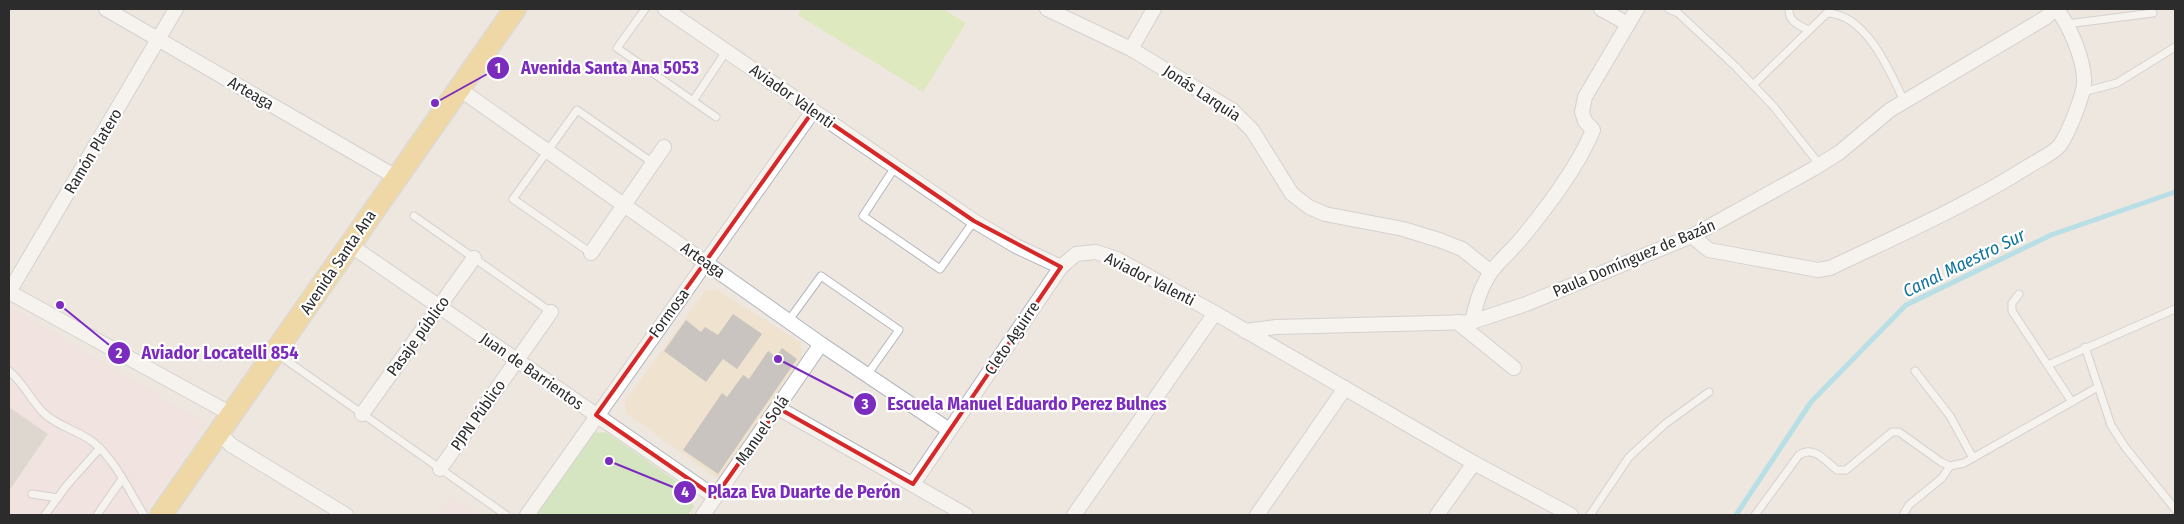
<svg xmlns="http://www.w3.org/2000/svg" width="2184" height="524" viewBox="0 0 2184 524" font-family="'Fira Sans Condensed',sans-serif">
  <rect width="100%" height="100%" fill="#eee7df"/>
  <!-- education -->
  <polygon fill="#efe3cf" points="716,289 801,343 802,359 720,478 715,477 626,413 625,401 705,291"/>
  <!-- medical -->
  <g fill="#f4dde0">
    <polygon points="9,307 207,424 144,515 9,515"/>
    <polygon points="451,496 478,515 437,515"/>
  </g>
  <!-- green -->
  <polygon fill="#b9e39d" points="606,432 689,490 694,507 688,515 532,515 591,433"/>
  <!-- pitch -->
  <polygon fill="#ccea99" points="801,9 943,9 966,23 923,92 798,15"/>
  <g fill="none" stroke-linecap="round" stroke-linejoin="round">
    <!-- stream -->
    <polyline stroke="#75d4ed" stroke-width="5" points="1736,515 1811,402 1906,305 2051,235 2175,192"/>
  </g>
  <!-- building -->
  <g fill="#c9c4bf">
    <polygon points="733,314 762,334 737,369 723,359 706,382 664,351 686,320 701,332 705,327 718,335"/>
    <polygon points="782,348 797,359 718,474 683,450 722,393 727,397 743,375 749,379 768,351 776,357"/>
    <polygon points="9,407 48,434 9,491"/>
  </g>
  <g fill="none" stroke-linecap="round" stroke-linejoin="round">
    <defs>
      <g id="service">
        <polyline points="645,9 617,48 716,117"/>
        <polyline points="1669,9 1678,13 1736,67 1774,107 1820,165"/>
        <path d="M1789,9C1788,21 1799,26 1809,30"/>
        <polyline points="2067,24 2153,13"/>
        <path d="M1753,85L1827,13C1866,14 1890,71 1904,101"/>
        <polyline points="2083,92 2117,83 2175,47"/>
        <polyline points="693,101 727,50"/>
        <polyline points="895,167 863,216 940,269 974,221"/>
        <polyline points="414,216 551,312"/>
        <polyline points="591,253 513,199 577,110 653,163"/>
        <polyline points="2019,294 2012,303 2012,311 2072,402"/>
        <polyline points="789,320 821,276 899,330 867,375"/>
        <polyline points="2085,347 2111,425 2125,447 2175,509"/>
        <polyline points="276,353 506,515"/>
        <polyline points="2048,365 2175,309"/>
        <path d="M9,371C24,383 32,403 46,415C60,427 79,431 93,442C116,461 129,491 144,515"/>
        <polyline points="1915,371 1950,416 1973,458"/>
        <polyline points="32,494 58,498"/>
        <polyline points="45,515 67,485 100,448"/>
        <polyline points="97,515 122,479"/>
        <polyline points="1590,515 1629,457 1665,424 1709,392"/>
        <path d="M1755,515L1799,455C1814,445 1825,461 1837,470H1846L1892,432H1899L1941,462L1950,466L1964,463L2098,387"/>
        <polyline points="1903,515 1909,505 1942,478 1950,466"/>
      </g>
      <g id="minor">
        <polyline points="106,9 396,177"/>
        <polyline points="665,9 974,221 1016,246 1061,267"/>
        <polyline points="1047,9 1131,49 1232,110 1252,130 1292,194 1309,207 1325,214 1403,229 1439,240 1462,249 1491,272"/>
        <polyline points="1601,9 1628,24"/>
        <polyline points="1131,49 1154,9"/>
        <polyline points="458,88 821,344 949,430"/>
        <path d="M1692,236L1709,250L1818,270L1830,268C1897,236 1966,206 2029,166C2038,160 2053,154 2060,145C2068,134 2086,91 2084,78C2083,58 2069,23 2056,9"/>
        <polyline points="350,245 715,497"/>
        <polyline points="591,253 664,147"/>
        <polyline points="9,292 176,9"/>
        <polyline points="9,292 231,414"/>
        <polyline points="1457,322 1514,368"/>
        <path d="M1472,322C1476,304 1480,288 1491,272C1500,260 1512,250 1522,238C1547,207 1578,167 1593,130L1585,121L1582,112L1585,97L1637,9"/>
        <polyline points="1245,331 1276,327 1472,322 1526,304 1692,236 1813,169 1840,152 1890,110 2045,18 2055,9"/>
        <polyline points="778,408 966,515"/>
        <polyline points="362,414 474,258"/>
        <polyline points="219,432 231,445 346,515"/>
        <polyline points="440,469 551,312"/>
        <polyline points="913,484 1061,267 1076,254 1096,252 1117,259 1215,313 1474,463 1571,515"/>
        <polyline points="527,515 813,111"/>
        <polyline points="703,515 821,344"/>
        <polyline points="1074,515 1215,313"/>
        <polyline points="1257,515 1345,388"/>
        <polyline points="1437,515 1474,463"/>
      </g>
      <polyline id="primary" points="161,515 515,9"/>
    </defs>
    <!-- service casing -->
    <use href="#service" stroke="#b2b6bf" stroke-width="9"/>
    <!-- minor casing -->
    <use href="#minor" stroke="#b2b6bf" stroke-width="16"/>
    <!-- primary casing -->
    <use href="#primary" stroke="#c8c8c8" stroke-width="24"/>
    <!-- service -->
    <use href="#service" stroke="#fff" stroke-width="7"/>
    <!-- minor -->
    <use href="#minor" stroke="#fff" stroke-width="14"/>
    <!-- primary -->
    <use href="#primary" stroke="#efc663" stroke-width="21"/>
  </g>
  <!-- marked area -->
  <path d="M0 0H2184V524H0ZM813,111L974,221L1061,267L913,484L778,408L715,497L596,415Z" fill="#eee7df" fill-opacity=".55" fill-rule="evenodd"/>
  <path fill="none" stroke="#d62828" stroke-width="4" stroke-linejoin="round" d="M813,111L974,221L1061,267L913,484L778,408L715,497L596,415Z"/>
  <g text-anchor="middle" dominant-baseline="central" stroke-width="4.5" stroke-linejoin="round" paint-order="stroke">
    <!-- street labels -->
    <g font-size="16" fill="#2c2c2c" stroke="#fff">
      <text transform="translate(251 93) rotate(30)">Arteaga</text>
      <text transform="translate(1202 93) rotate(33)">Jonás Larquia</text>
      <text transform="translate(792 96) rotate(35)">Aviador Valenti</text>
      <text transform="translate(93 151) rotate(-59)">Ramón Platero</text>
      <text transform="translate(1634 258) rotate(-23)">Paula Domínguez de Bazán</text>
      <text transform="translate(703 260) rotate(35)">Arteaga</text>
      <text transform="translate(338 262) rotate(-56)">Avenida Santa Ana</text>
      <text transform="translate(1150 279) rotate(27)">Aviador Valenti</text>
      <text transform="translate(669 313) rotate(-54)">Formosa</text>
      <text transform="translate(418 336) rotate(-54)">Pasaje público</text>
      <text transform="translate(1012 338) rotate(-56)">Cleto Aguirre</text>
      <text transform="translate(532 371) rotate(35)">Juan de Barrientos</text>
      <text transform="translate(478 415) rotate(-55)">PJPN Público</text>
      <text transform="translate(762 430) rotate(-55)">Manuel Solá</text>
    </g>
    <!-- water labels -->
    <g font-size="18" font-style="italic" fill="#10759d" stroke="#fff">
      <text transform="translate(1964 263) rotate(-26)">Canal Maestro Sur</text>
    </g>
  </g>
  <!-- callouts -->
  <path fill="none" stroke="#7b2cbf" stroke-width="2" d="M435 103L498 68M60 305L119 353M778 359L865 404M609 461L685 492"/>
  <g fill="#7b2cbf" stroke="#fff" stroke-width="2">
    <circle cx="435" cy="103" r="5"/>
    <circle cx="60" cy="305" r="5"/>
    <circle cx="778" cy="359" r="5"/>
    <circle cx="609" cy="461" r="5"/>
    <circle cx="498" cy="68" r="12"/>
    <circle cx="119" cy="353" r="12"/>
    <circle cx="865" cy="404" r="12"/>
    <circle cx="685" cy="492" r="12"/>
  </g>
  <g font-size="15" text-anchor="middle" font-weight="bold" fill="#fff">
    <text x="498" y="73">1</text>
    <text x="119" y="358">2</text>
    <text x="865" y="409">3</text>
    <text x="685" y="497">4</text>
  </g>
  <g font-size="18" text-anchor="middle" font-weight="bold" fill="#7b2cbf" stroke="#fff" stroke-width="4.5" stroke-linejoin="round" paint-order="stroke">
    <text x="610" y="74">Avenida Santa Ana 5053</text>
    <text x="220" y="359">Aviador Locatelli 854</text>
    <text x="1027" y="410">Escuela Manuel Eduardo Perez Bulnes</text>
    <text x="804" y="498">Plaza Eva Duarte de Perón</text>
  </g>
  <!-- border -->
  <rect width="2184" height="524" fill="none" stroke="#2c2c2c" stroke-width="20"/>
</svg>
